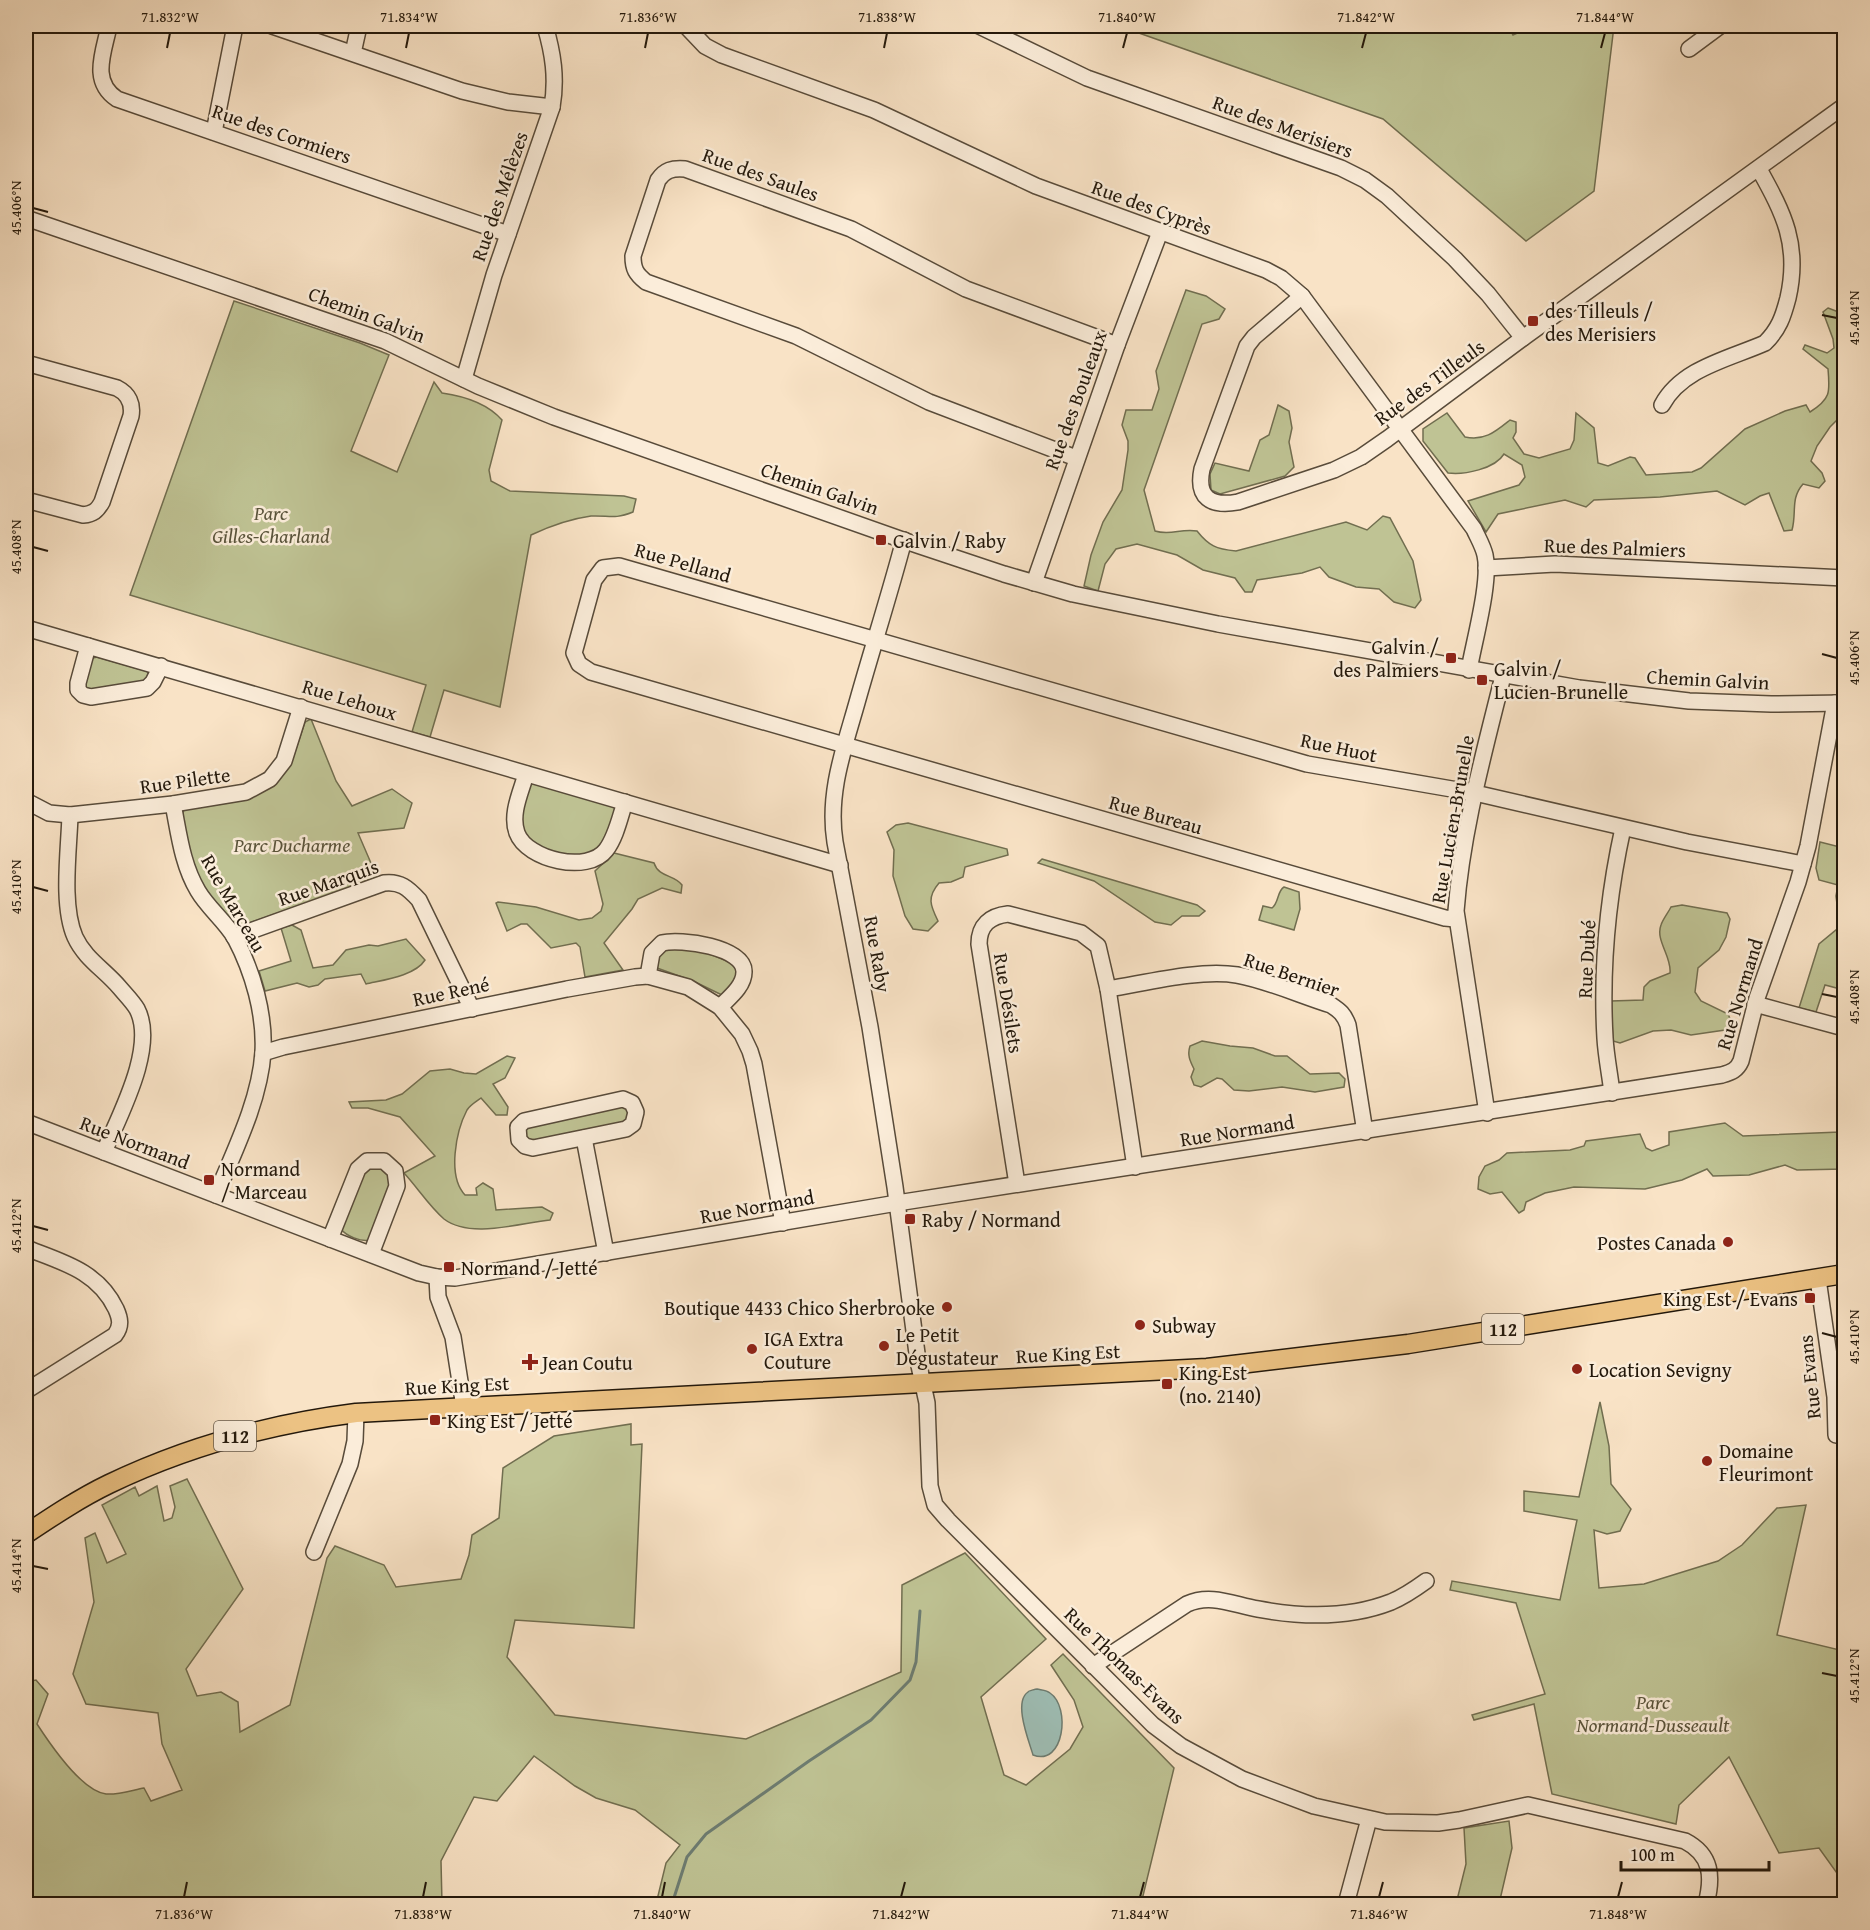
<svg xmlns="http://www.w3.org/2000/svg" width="1870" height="1930" viewBox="0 0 1870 1930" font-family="'Gentium Book Plus',serif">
  <rect width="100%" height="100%" fill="#f9e3c6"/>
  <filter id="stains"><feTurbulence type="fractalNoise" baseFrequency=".00333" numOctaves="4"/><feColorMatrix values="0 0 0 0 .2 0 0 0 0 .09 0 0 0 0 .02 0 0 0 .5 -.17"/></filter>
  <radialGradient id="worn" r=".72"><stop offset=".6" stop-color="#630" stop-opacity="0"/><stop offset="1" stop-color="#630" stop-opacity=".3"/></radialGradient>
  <!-- green -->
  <g fill="#bfc394" stroke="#716e50" stroke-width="1.5">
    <polygon points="1119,26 1508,26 1513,35 1533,26 1614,26 1594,191 1526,241 1383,119"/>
    <path d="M1186,290L1206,296L1225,309L1219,319L1202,324L1144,490L1155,531C1171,536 1181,528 1197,531C1209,546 1216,549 1236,551L1346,522L1367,530L1383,516L1390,518L1413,561L1421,600L1415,608L1394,602L1379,589L1356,587L1329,577L1320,567L1302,573L1257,580L1252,592H1245L1235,578L1203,570L1177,555L1137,544L1116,549L1105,564L1098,591L1084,586L1091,555L1103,522L1122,490L1128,450V441L1122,425L1126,410H1152L1159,389L1156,371Z"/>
    <path d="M234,301L360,343L389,355L351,451L397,472L434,382L442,393C463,396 487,403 502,420L489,470L491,481L510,491L624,496L636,499L633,512C613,520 609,515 591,516C569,519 550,526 531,535L500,707L444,690L430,737L412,732L426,685L130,595Z"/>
    <path d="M1828,308L1844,314V382L1840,417L1830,427L1817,446L1811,461L1822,473L1825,481L1819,488L1803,484C1790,499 1797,512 1792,530L1784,531L1769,493L1760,496L1745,505L1717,491L1660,497L1594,500L1586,507L1565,500L1498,514L1486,532L1468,501L1519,485L1525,477L1522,465L1504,454C1495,469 1464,475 1448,473L1423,441V429L1447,413L1465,437C1485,441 1495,432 1510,420L1516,422V432L1513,438L1524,454L1539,458L1570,449L1574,440L1576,413L1594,428L1598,463L1608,466L1630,457L1635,458L1646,475L1692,472L1701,468L1745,429L1785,411L1806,405L1810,412C1831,399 1830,392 1828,369L1803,349L1805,345L1827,353L1834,348L1833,339L1823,312Z"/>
    <polygon points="1278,405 1289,411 1292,428 1289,442 1294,467 1285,476 1220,494 1211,490 1210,474 1215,463 1249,471 1260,440 1269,435"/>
    <polygon points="97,657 146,671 148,672 148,681 91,691 84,686 90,662 93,658"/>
    <polygon points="311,719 336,781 352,806 392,789 412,803 404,828 358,833 377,877 375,879 235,928 200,885 192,869 182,815 184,810 286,770 293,758 305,722"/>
    <polygon points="535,783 610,805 615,808 609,836 592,855 565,857 526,841 519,819 530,784"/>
    <path d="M908,823L1007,849L1008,855L965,867L963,877L951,882L939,883C927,897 930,905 938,921L928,931L913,929L905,916L893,876L894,850L887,832L896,825Z"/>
    <polygon points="1820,842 1844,848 1844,990 1825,985 1816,1012 1799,1008 1819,944 1837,929 1839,920 1836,896 1838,885 1819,880 1816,868"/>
    <path d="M614,853L654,863C659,878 674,874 682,885L681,893L662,888L638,899L632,909L604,943L623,970L585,977L580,947L576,943L551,948L527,924H521L507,931L496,903L498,902L536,907L579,920L592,918L601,911L603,904L595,871Z"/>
    <polygon points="1042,859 1197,905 1205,911 1199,916 1182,916 1171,925 1155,922 1094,881 1038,863"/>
    <path d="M1284,887L1299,892L1300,909L1294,930L1259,920L1263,906L1272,908C1279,903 1277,891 1284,887Z"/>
    <path d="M1682,905L1727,913L1730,919L1726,937L1719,950L1698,968L1695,992L1701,1001L1728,1014L1731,1021L1725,1030L1691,1035L1671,1030L1653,1031L1620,1043L1613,1041L1611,1001L1643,1000L1644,987L1650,981L1670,973C1672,957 1655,940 1661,925C1663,919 1668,913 1671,907Z"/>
    <path d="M292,925L301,930L313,968L333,965L346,950L369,945L378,946L406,939L425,960C415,976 383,980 366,984L361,974L325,979L318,985L309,987L297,983L265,991L259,971L291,961L281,928Z"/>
    <polygon points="694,948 730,962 737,970 735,982 722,995 693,981 657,968 660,952 665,949"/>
    <path d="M1202,1041L1230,1046L1253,1048L1275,1056H1287L1310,1074L1339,1073L1345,1079L1344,1087L1315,1092L1282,1087L1249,1091L1234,1090L1222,1079L1217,1078L1201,1087L1194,1085L1191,1077L1194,1069C1190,1061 1187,1055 1190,1046Z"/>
    <path d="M507,1056L515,1058L505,1078L493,1084L508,1107L507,1115H496L481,1098C477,1101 470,1105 467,1110C456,1131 447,1176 465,1195H477L476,1188L483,1183L493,1189L496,1210L542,1207L553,1213L550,1220C520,1223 470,1239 444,1219C429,1206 417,1187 404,1173L435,1156L400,1117L368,1108H352L349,1102L386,1100L402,1094L430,1071L450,1069L464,1073L476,1074Z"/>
    <polygon points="623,1105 628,1107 629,1121 533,1143 527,1141 523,1129"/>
    <polygon points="1725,1123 1743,1136 1840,1132 1844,1128 1844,1169 1797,1170 1785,1165 1749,1175 1713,1176 1707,1169 1682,1180 1645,1189 1574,1187 1545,1193 1526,1202 1524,1210 1519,1213 1502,1192 1490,1194 1478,1189 1479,1177 1485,1166 1499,1160 1507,1153 1570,1150 1584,1146 1586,1141 1640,1134 1646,1148 1652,1151 1669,1145 1669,1132"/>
    <path d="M379,1165L392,1177L370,1240C361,1242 346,1236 341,1229L364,1169Z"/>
    <polygon points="1600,1402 1609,1446 1611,1484 1631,1509 1620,1531 1607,1534 1594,1530 1599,1588 1644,1584 1718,1561 1742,1545 1777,1508 1806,1505 1777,1635 1844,1651 1844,1883 1819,1848 1779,1853 1729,1757 1679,1805 1676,1824 1552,1794 1534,1704 1474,1720 1472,1715 1545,1694 1516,1603 1450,1590 1452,1581 1560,1600 1577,1520 1524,1511 1524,1491 1579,1497"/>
    <path d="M631,1424V1445L642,1444L634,1628L515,1620L507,1657L555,1715L746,1739L901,1672L902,1585L965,1553L1046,1639L981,1697L1004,1775L1026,1785L1070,1749L1083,1727L1074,1700L1051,1665L1063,1654L1174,1768L1141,1904H656L666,1863L680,1845L635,1810L596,1798L575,1786L534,1756L497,1801L474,1797L441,1861L442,1904H26V1682L36,1680L48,1694L37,1724C50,1744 82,1791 106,1794C118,1795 133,1790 144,1788L151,1801L182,1790L162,1744L158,1713L86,1704L73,1674L94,1602L85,1538L95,1533L107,1563L126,1554L102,1505L135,1487L139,1496L157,1486L164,1521L172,1518L175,1507L170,1486L187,1479L243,1589L186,1669L197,1696L221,1692L238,1702L240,1732L290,1705L327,1558L335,1546L384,1565L396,1587L461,1579L469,1555L472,1535L499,1518L503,1468L554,1436Z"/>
    <polygon points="1509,1821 1512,1848 1499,1904 1456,1904 1466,1864 1464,1828"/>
  </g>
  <!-- water -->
  <path fill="#9ebeb5" stroke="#6d7c71" stroke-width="1.5" d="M1037,1689C1041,1690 1047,1690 1050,1693C1071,1707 1064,1767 1033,1755C1029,1741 1013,1702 1028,1692C1028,1691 1036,1689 1037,1689Z"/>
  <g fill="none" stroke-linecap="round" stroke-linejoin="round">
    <!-- stream -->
    <polyline stroke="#6d7c71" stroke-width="3" points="672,1904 687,1857 706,1834 809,1761 871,1720 910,1680 916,1662 920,1611"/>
    <defs>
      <g id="minor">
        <path d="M109,26C104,52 90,81 117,99L508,234"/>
        <polyline points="272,26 462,91 508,102 552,107"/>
        <path d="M686,26L705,46L722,55L874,110L1036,186L1266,270L1281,278L1302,296L1474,529C1478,538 1483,546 1485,555C1491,581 1474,641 1469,670"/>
        <polyline points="979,26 1087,78 1341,168 1365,180 1387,196 1455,259 1488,294 1523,338"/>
        <polyline points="1689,49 1720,26"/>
        <polyline points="353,53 359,26"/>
        <polyline points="214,132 235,26"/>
        <polyline points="26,218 385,341 478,386 554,417 917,545 1004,574 1073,594 1218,624 1579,688 1689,701 1771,704 1844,703"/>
        <path d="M1302,296L1254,337L1247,346L1202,469C1196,498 1211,507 1238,502L1334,470L1361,457L1387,439L1523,338L1844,106"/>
        <path d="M26,363L117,388C129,394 133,404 131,416L102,502C97,511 93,514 83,515L26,500"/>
        <path d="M464,379L494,275L552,107C557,78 553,53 545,26"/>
        <path d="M1662,405C1682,368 1729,359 1765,343C1779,329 1783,317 1788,298C1800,245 1784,214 1759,169"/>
        <path d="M1076,458L929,402L796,336L646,282C636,274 633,269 633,256L658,180C665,170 672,168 685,169L851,229L966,289L1117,345"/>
        <path d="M904,540C890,593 873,646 858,699C845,746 827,792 835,842L870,1027L895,1187L918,1361L927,1403L930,1486L935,1505L948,1520L1153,1725L1181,1746L1242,1779L1314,1806L1385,1822L1438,1823L1459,1820L1528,1805L1685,1841C1712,1855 1713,1877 1706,1904"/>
        <polyline points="1486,568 1555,564 1844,578"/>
        <polyline points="1034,583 1117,345 1160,232"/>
        <polyline points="26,628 840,865"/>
        <polyline points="88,646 78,683 78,690 83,695 91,697 147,688 153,682 161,666"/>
        <path d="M526,774C521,792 510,814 517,833C527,860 588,874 606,850C616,837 620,817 625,802"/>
        <polyline points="26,801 49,813 70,815 173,804 246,792 270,779 284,761 301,707"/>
        <path d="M173,804C179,834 182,864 198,891C208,908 225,921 235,938C253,972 265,1014 263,1052C260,1100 234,1152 216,1195"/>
        <path d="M70,815C69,850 61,905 75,937C85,959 105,970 120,988C125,994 133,1002 137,1009C157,1047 119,1116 104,1152"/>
        <polyline points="1456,919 1445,918 591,672 579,664 574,653 594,580 603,568 619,566 1307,764 1475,793 1687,842 1803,864"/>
        <path d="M234,937L384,883C400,881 408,888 419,900L472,1009"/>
        <path d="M648,976L652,953L662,943C680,938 745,947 744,972C744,986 730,997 720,1007"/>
        <path d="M1108,989C1146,983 1199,969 1237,975C1266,980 1302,996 1331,1005C1340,1011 1344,1014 1348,1025L1365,1132"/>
        <polyline points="1755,1004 1844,1028"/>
        <polyline points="263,1053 283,1047 567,989 635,977 648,976 688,987 720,1007 742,1034 750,1051 754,1064 783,1223"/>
        <path d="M1612,1093C1610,1075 1606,1056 1605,1038C1601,968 1608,896 1623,828"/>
        <polygon points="623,1099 632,1103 636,1112 633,1124 626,1129 533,1148 525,1146 519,1140 518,1127 524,1121"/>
        <path d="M1487,1113L1456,911C1462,831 1484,753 1503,676"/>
        <path d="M26,1122L419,1273L437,1277L455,1278L897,1203L1722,1075C1732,1072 1737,1070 1741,1061L1757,998L1798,882L1808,846L1835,703"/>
        <polyline points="584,1138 606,1253"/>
        <path d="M1017,1184L979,944C979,925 990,916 1008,914L1081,933L1098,946L1108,989L1135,1167"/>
        <polyline points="330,1239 358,1169 367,1161 384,1161 395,1171 397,1186 371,1254"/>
        <path d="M26,1248C62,1262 98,1271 116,1309C120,1318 122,1326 115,1335L26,1391"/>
        <polyline points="437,1277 438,1297 453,1337 464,1407"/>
        <polyline points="1818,1279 1835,1397 1836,1435"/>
        <polyline points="314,1552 350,1464 355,1441 356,1413"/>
        <path d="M1093,1666L1187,1604C1211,1593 1234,1605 1258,1609C1301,1617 1350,1618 1391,1602C1403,1597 1415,1589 1426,1581"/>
        <polyline points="1346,1904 1369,1819"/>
      </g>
      <path id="major" d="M26,1534C53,1516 80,1498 109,1484C188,1446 269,1424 356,1413L1207,1368L1408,1344L1844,1274"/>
    </defs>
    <!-- minor casing -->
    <use href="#minor" stroke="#584b3a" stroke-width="18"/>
    <!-- major casing -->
    <use href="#major" stroke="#23180b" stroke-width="21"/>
    <!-- minor -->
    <use href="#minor" stroke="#fbedda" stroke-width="15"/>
    <!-- major -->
    <use href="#major" stroke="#ecc283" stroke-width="18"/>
  </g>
  <!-- ticks -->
  <path fill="none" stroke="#23180b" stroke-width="2" d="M167,48L170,33M406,48L409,33M645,48L648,33M884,48L887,33M1123,48L1127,33M1362,48L1366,33M1601,48L1605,33M33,208L48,212M1822,315L1837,318M33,547L48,551M1822,654L1837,658M33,887L48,891M1822,994L1837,997M33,1226L48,1230M1822,1333L1837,1337M33,1566L48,1569M1822,1673L1837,1676M184,1897L187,1882M423,1897L426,1882M662,1897L665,1882M901,1897L905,1882M1140,1897L1144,1882M1379,1897L1383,1882M1618,1897L1622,1882"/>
  <!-- markers -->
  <g fill="#8f2418" stroke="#fbedda" stroke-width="2">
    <rect x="1527" y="315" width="12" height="12" rx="3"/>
    <rect x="875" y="534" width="12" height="12" rx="3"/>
    <rect x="1445" y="652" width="12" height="12" rx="3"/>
    <rect x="1476" y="674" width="12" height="12" rx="3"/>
    <rect x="203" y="1174" width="12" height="12" rx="3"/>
    <rect x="904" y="1213" width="12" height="12" rx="3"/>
    <circle cx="1728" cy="1242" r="6"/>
    <rect x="443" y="1261" width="12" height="12" rx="3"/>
    <rect x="1804" y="1292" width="12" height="12" rx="3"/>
    <circle cx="947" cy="1307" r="6"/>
    <circle cx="1140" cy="1325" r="6"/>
    <circle cx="884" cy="1346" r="6"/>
    <circle cx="752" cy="1349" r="6"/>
    <path d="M527 1353h6v6h6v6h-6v6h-6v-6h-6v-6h6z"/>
    <circle cx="1577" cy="1369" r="6"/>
    <rect x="1161" y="1378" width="12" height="12" rx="3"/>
    <rect x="429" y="1414" width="12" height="12" rx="3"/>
    <circle cx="1707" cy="1461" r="6"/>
  </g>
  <g text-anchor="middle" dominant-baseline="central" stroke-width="5" stroke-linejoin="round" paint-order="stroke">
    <!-- shield labels -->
    <g fill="#fbedda" stroke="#645849" stroke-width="1.5">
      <rect x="1482" y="1314" width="42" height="30" rx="4.5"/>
      <rect x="214" y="1421" width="42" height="30" rx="4.5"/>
    </g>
    <g font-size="18" font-weight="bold" fill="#23180b">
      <text x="1503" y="1329">112</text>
      <text x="235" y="1436">112</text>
    </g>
    <!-- street labels -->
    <g font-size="20" fill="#23180b" stroke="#fbedda">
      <text transform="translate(1283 126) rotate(20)">Rue des Merisiers</text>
      <text transform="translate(282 133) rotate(19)">Rue des Cormiers</text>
      <text transform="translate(761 174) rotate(20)">Rue des Saules</text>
      <text transform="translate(499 196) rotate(-71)">Rue des Mélèzes</text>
      <text transform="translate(1152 207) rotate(20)">Rue des Cyprès</text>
      <text transform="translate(367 314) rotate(21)">Chemin Galvin</text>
      <text transform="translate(1429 382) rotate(-36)">Rue des Tilleuls</text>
      <text transform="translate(1075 400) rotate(-70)">Rue des Bouleaux</text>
      <text transform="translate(820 488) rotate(19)">Chemin Galvin</text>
      <text transform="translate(1615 547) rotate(2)">Rue des Palmiers</text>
      <text transform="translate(683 562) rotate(16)">Rue Pelland</text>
      <text transform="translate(1708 679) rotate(3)">Chemin Galvin</text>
      <text transform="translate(350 699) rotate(17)">Rue Lehoux</text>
      <text transform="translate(1339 747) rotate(12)">Rue Huot</text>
      <text transform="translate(185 780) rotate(-8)">Rue Pilette</text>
      <text transform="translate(1156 814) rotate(16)">Rue Bureau</text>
      <text transform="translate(1452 819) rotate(-80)">Rue Lucien-Brunelle</text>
      <text transform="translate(328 882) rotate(-19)">Rue Marquis</text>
      <text transform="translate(234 903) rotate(60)">Rue Marceau</text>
      <text transform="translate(878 954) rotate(80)">Rue Raby</text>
      <text transform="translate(1586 959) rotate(-87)">Rue Dubé</text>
      <text transform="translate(1292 974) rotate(19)">Rue Bernier</text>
      <text transform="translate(451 991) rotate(-12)">Rue René</text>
      <text transform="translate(1739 994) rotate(-73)">Rue Normand</text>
      <text transform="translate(1009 1003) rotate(81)">Rue Désilets</text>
      <text transform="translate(1237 1130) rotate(-9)">Rue Normand</text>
      <text transform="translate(135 1142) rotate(21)">Rue Normand</text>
      <text transform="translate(757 1206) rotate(-10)">Rue Normand</text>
      <text transform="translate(1068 1353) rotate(-3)">Rue King Est</text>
      <text transform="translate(1809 1377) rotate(-96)">Rue Evans</text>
      <text transform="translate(457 1385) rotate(-3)">Rue King Est</text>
      <text transform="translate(1125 1665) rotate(44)">Rue Thomas-Evans</text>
    </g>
    <!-- poi labels -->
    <g font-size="20" fill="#23180b" stroke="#fbedda" text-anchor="start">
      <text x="1545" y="310">des Tilleuls /<tspan x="1545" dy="23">des Merisiers</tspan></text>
      <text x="893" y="540">Galvin / Raby</text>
      <text x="1439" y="646" text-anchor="end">Galvin /<tspan x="1439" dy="23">des Palmiers</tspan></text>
      <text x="1494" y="668">Galvin /<tspan x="1494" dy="23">Lucien-Brunelle</tspan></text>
      <text x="221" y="1168">Normand<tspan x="221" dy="23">/ Marceau</tspan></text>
      <text x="922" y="1219">Raby / Normand</text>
      <text x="1716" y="1242" text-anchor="end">Postes Canada</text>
      <text x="461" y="1267">Normand / Jetté</text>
      <text x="1798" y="1298" text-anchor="end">King Est / Evans</text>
      <text x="935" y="1307" text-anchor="end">Boutique 4433 Chico Sherbrooke</text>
      <text x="1152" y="1325">Subway</text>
      <text x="896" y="1334">Le Petit<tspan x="896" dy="23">Dégustateur</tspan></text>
      <text x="764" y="1338">IGA Extra<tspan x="764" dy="23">Couture</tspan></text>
      <text x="542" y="1362">Jean Coutu</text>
      <text x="1589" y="1369">Location Sevigny</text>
      <text x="1179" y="1372">King Est<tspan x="1179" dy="23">(no. 2140)</tspan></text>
      <text x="447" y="1420">King Est / Jetté</text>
      <text x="1719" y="1450">Domaine<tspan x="1719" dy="23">Fleurimont</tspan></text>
    </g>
    <!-- park labels -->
    <g font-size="20" font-style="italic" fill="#5a543b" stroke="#fbedda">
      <text x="271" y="512">Parc<tspan x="271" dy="23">Gilles-Charland</tspan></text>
      <text x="292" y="844">Parc Ducharme</text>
      <text x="1653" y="1701">Parc<tspan x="1653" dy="23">Normand-Dusseault</tspan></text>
    </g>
  </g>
  <!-- margin -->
  <rect width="1870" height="1930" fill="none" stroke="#f9e3c6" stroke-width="66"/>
  <!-- scale -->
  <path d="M1621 1861v9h148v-9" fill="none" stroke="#23180b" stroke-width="3"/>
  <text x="1630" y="1861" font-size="18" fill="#23180b" stroke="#fbedda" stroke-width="4.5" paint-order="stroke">100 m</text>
  <rect x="33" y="33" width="1804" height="1864" fill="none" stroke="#23180b" stroke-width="2"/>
  <g font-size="15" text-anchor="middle" fill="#23180b">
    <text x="170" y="22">71.832°W</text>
    <text x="409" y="22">71.834°W</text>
    <text x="648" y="22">71.836°W</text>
    <text x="887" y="22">71.838°W</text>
    <text x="1127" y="22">71.840°W</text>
    <text x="1366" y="22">71.842°W</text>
    <text x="1605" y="22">71.844°W</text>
    <text transform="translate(16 208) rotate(-90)" y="5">45.406°N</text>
    <text transform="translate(1854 318) rotate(-90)" y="5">45.404°N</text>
    <text transform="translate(16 547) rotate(-90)" y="5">45.408°N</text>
    <text transform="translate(1854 658) rotate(-90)" y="5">45.406°N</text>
    <text transform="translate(16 887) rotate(-90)" y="5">45.410°N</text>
    <text transform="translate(1854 997) rotate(-90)" y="5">45.408°N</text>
    <text transform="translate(16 1226) rotate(-90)" y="5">45.412°N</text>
    <text transform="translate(1854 1337) rotate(-90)" y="5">45.410°N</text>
    <text transform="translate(16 1566) rotate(-90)" y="5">45.414°N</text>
    <text transform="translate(1854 1676) rotate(-90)" y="5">45.412°N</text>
    <text x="184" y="1919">71.836°W</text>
    <text x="423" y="1919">71.838°W</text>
    <text x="662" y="1919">71.840°W</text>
    <text x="901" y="1919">71.842°W</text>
    <text x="1140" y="1919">71.844°W</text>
    <text x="1379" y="1919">71.846°W</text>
    <text x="1618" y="1919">71.848°W</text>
  </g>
  <rect width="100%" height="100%" filter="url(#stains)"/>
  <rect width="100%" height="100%" fill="url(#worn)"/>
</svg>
